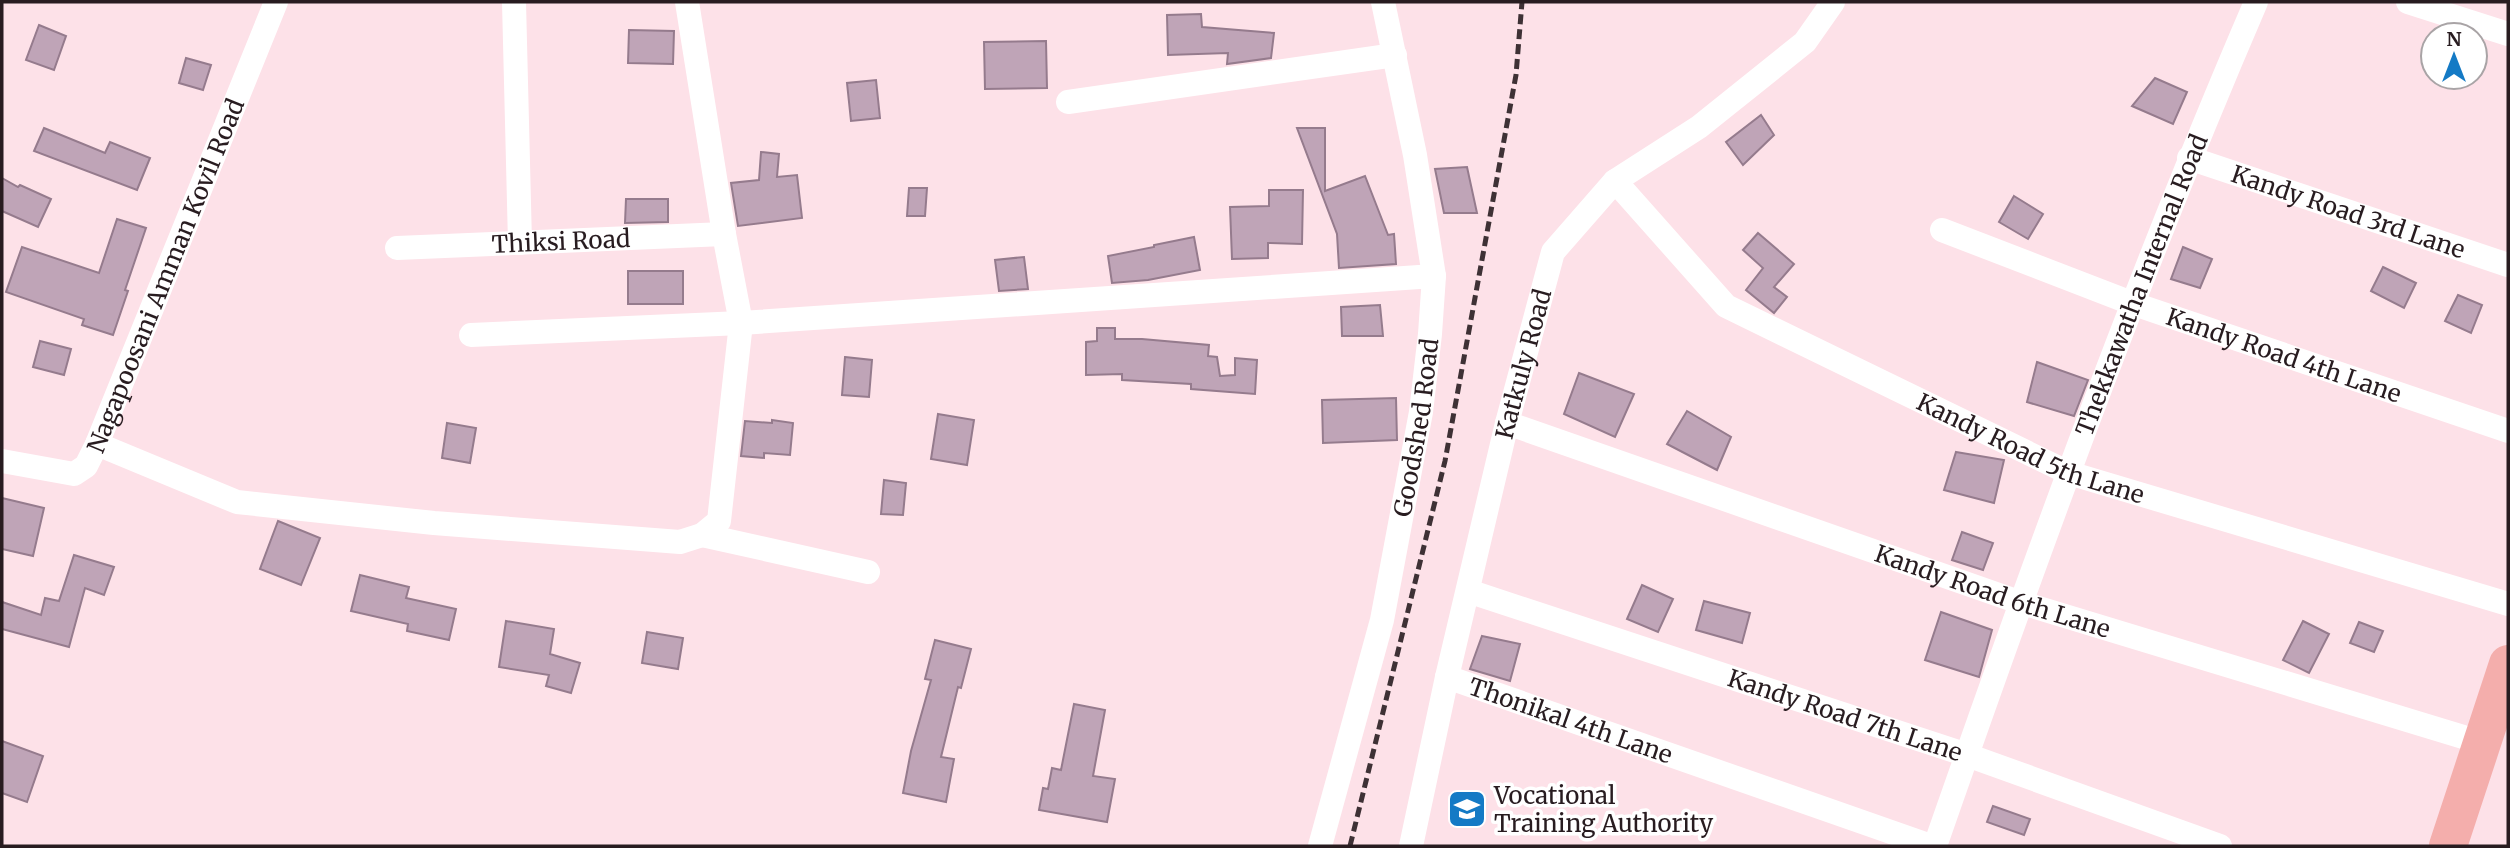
<svg xmlns="http://www.w3.org/2000/svg" width="2510" height="848" viewBox="0 0 2510 848" font-family="Merriweather,serif">
  <rect width="100%" height="100%" fill="#fde1e8"/>
  <!-- building -->
  <g fill="#bfa4b7" stroke="#957b8d" stroke-width="2">
    <polygon points="1201,14 1202,27 1274,33 1271,58 1227,64 1228,53 1168,55 1167,15"/>
    <polygon points="39,25 66,36 54,70 26,60"/>
    <polygon points="629,30 674,31 673,64 628,63"/>
    <polygon points="1046,41 1047,88 985,89 984,42"/>
    <polygon points="186,58 211,65 203,90 179,83"/>
    <polygon points="2155,78 2187,92 2173,124 2132,106"/>
    <polygon points="876,80 880,118 851,121 847,83"/>
    <polygon points="1761,115 1774,135 1743,165 1726,142"/>
    <polygon points="44,128 105,153 110,142 150,158 137,190 34,151"/>
    <polygon points="1297,128 1325,128 1325,191 1365,176 1388,235 1394,234 1396,264 1339,268 1337,234"/>
    <polygon points="761,152 779,154 777,177 797,175 802,218 738,226 731,183 759,180"/>
    <polygon points="1467,167 1477,213 1444,213 1435,169"/>
    <polygon points="2,178 18,187 20,185 51,199 38,227 2,211"/>
    <polygon points="909,188 927,188 925,216 907,216"/>
    <polygon points="1269,190 1303,190 1302,244 1268,243 1268,258 1232,259 1230,207 1269,206"/>
    <polygon points="2014,196 2043,214 2028,239 1999,222"/>
    <polygon points="626,199 668,199 668,222 625,223"/>
    <polygon points="117,219 146,228 125,290 128,291 113,335 82,325 84,319 6,292 22,247 99,273"/>
    <polygon points="1758,233 1794,264 1774,287 1787,297 1774,313 1746,290 1763,268 1743,250"/>
    <polygon points="1194,237 1200,270 1148,280 1112,283 1108,256 1154,247 1154,245"/>
    <polygon points="2183,247 2212,259 2200,288 2171,279"/>
    <polygon points="1024,257 1028,289 999,291 995,260"/>
    <polygon points="2383,267 2416,283 2404,308 2371,291"/>
    <rect x="628" y="271" width="55" height="33"/>
    <polygon points="2458,295 2482,305 2471,333 2445,321"/>
    <polygon points="1380,305 1383,336 1342,336 1341,307"/>
    <polygon points="1097,328 1115,328 1115,339 1142,339 1209,345 1208,356 1217,357 1220,376 1235,375 1235,358 1257,360 1255,394 1191,389 1191,384 1122,380 1122,374 1086,375 1086,342 1097,341"/>
    <polygon points="40,341 71,349 64,375 33,367"/>
    <polygon points="845,357 872,360 869,397 842,395"/>
    <polygon points="2037,362 2088,380 2074,416 2027,402"/>
    <polygon points="1579,373 1634,394 1615,437 1564,414"/>
    <polygon points="1396,398 1397,440 1323,443 1322,400"/>
    <polygon points="1687,411 1731,437 1717,470 1667,444"/>
    <polygon points="938,414 974,420 967,465 931,459"/>
    <polygon points="772,420 793,423 790,455 764,453 764,458 741,456 745,421 772,423"/>
    <polygon points="447,423 476,428 470,463 442,458"/>
    <polygon points="1956,452 2004,460 1994,503 1944,490"/>
    <polygon points="884,480 906,483 903,515 881,514"/>
    <polygon points="2,498 44,508 33,556 2,549"/>
    <polygon points="278,521 320,538 301,585 260,569"/>
    <polygon points="1962,532 1993,543 1983,570 1952,560"/>
    <polygon points="74,555 114,567 104,595 85,588 69,647 2,629 2,602 41,615 45,598 59,601"/>
    <polygon points="360,575 409,587 406,598 456,609 449,640 407,631 408,624 351,611"/>
    <polygon points="1642,585 1673,599 1658,632 1627,619"/>
    <polygon points="1704,601 1750,613 1742,643 1696,630"/>
    <polygon points="1941,612 1992,630 1979,677 1925,660"/>
    <polygon points="506,621 554,629 550,654 580,663 571,693 546,686 549,675 499,667"/>
    <polygon points="2303,621 2329,634 2309,673 2283,660"/>
    <polygon points="2359,622 2383,631 2374,652 2350,643"/>
    <polygon points="647,632 683,638 678,669 642,663"/>
    <polygon points="1482,636 1520,644 1510,681 1470,669"/>
    <polygon points="935,640 971,649 961,688 958,687 941,757 954,759 946,802 903,793 911,751 931,680 925,679"/>
    <polygon points="1074,704 1105,710 1093,776 1115,779 1107,822 1039,810 1043,788 1048,789 1052,768 1061,770"/>
    <polygon points="2,741 43,756 27,802 2,793"/>
    <polygon points="1993,806 2030,819 2024,835 1987,822"/>
  </g>
  <g fill="none" stroke-linecap="round" stroke-linejoin="round">
    <!-- minor -->
    <g stroke="#fff" stroke-width="24">
      <polyline points="514,2 520,243"/>
      <polyline points="2408,2 2508,34"/>
      <polyline points="1068,102 1395,55"/>
      <path id="s1" d="M2189,158L2508,265"/>
      <path id="s2" d="M1615,181L1726,306L2069,473L2508,604"/>
      <path id="s3" d="M1942,230L2134,304L2508,431"/>
      <path id="s4" d="M397,248L724,234"/>
      <polyline points="471,335 741,323 1434,276"/>
      <path id="s5" d="M1507,423L2019,602L2483,743"/>
      <polyline points="97,444 237,502 434,523 680,542 702,535 719,521 741,323 724,234 687,2"/>
      <path id="s6" d="M2,461L74,474L86,466L97,444L276,2"/>
      <polyline points="702,535 868,572"/>
      <path id="s7" d="M1468,591L1967,755L2220,846"/>
      <path id="s8" d="M1447,677L1931,846"/>
      <path id="s9" d="M1320,846L1382,620L1421,412L1430,334L1434,276L1415,155L1383,2"/>
      <path id="s10" d="M1411,846L1447,677L1507,423L1553,252L1615,181L1699,127L1805,42L1833,2"/>
      <path id="s11" d="M1935,846C2034,562 2137,278 2256,2"/>
    </g>
    <!-- trunk -->
    <polyline stroke="#f4aeac" stroke-width="38" points="2448,846 2508,664"/>
    <!-- rail -->
    <polyline stroke="#3e3135" stroke-width="5" stroke-dasharray="10 5" stroke-linecap="butt" points="1350,846 1445,461 1516,75 1522,2"/>
  </g>
  <!-- icons -->
  <defs>
    <symbol id="university-square" viewBox="-11 -11 22 22"><rect x="-9" y="-9" width="18" height="18" rx="4" fill="#147ac5" stroke="#fff"/><path d="M0-5L7-2L0 1L-7-2ZM-4 1L0 2.5L4 1V4Q0 6-4 4Z" fill="#fff"/></symbol>
  </defs>
  <g fill-rule="evenodd">
    <use href="#university-square" x="1445" y="787" width="44" height="44"/>
  </g>
  <g text-anchor="middle" dominant-baseline="central" stroke-width="7" stroke-linejoin="round" paint-order="stroke">
    <!-- street labels -->
    <g font-size="24" fill="#281c20" stroke="#fff">
      <text stroke="none"><textPath href="#s1" startOffset="168">Kandy Road 3rd Lane</textPath></text>
      <text stroke="none"><textPath href="#s4" startOffset="164">Thiksi Road</textPath></text>
      <text stroke="none"><textPath href="#s6" startOffset="294">Nagapoosani Amman Kovil Road</textPath></text>
      <text stroke="none"><textPath href="#s11" startOffset="598">Thekkawatha Internal Road</textPath></text>
      <text stroke="none"><textPath href="#s3" startOffset="364">Kandy Road 4th Lane</textPath></text>
      <text stroke="none"><textPath href="#s10" startOffset="495">Katkuly Road</textPath></text>
      <text stroke="none"><textPath href="#s9" startOffset="430">Goodshed Road</textPath></text>
      <text stroke="none"><textPath href="#s2" startOffset="504">Kandy Road 5th Lane</textPath></text>
      <text stroke="none"><textPath href="#s5" startOffset="514">Kandy Road 6th Lane</textPath></text>
      <text stroke="none"><textPath href="#s7" startOffset="397">Kandy Road 7th Lane</textPath></text>
      <text stroke="none"><textPath href="#s8" startOffset="131">Thonikal 4th Lane</textPath></text>
    </g>
    <!-- poi labels -->
    <g font-size="24" fill="#281c20" stroke="#fff" text-anchor="start">
      <text x="1494" y="795">Vocational<tspan x="1494" dy="28">Training Authority</tspan></text>
    </g>
  </g>
  <!-- border -->
  <rect width="2510" height="848" fill="none" stroke="#281c20" stroke-width="7"/>
  <!-- north arrow -->
  <g transform="translate(2454 56)"><circle r="33" fill="#ffffff" stroke="#a9a4a6" stroke-width="2"/>
  <path d="M0-5L12 26L0 18L-12 26Z" fill="#147ac5"/>
  <text y="-10" font-size="19" font-weight="bold" text-anchor="middle" fill="#281c20">N</text>
  </g>
</svg>
